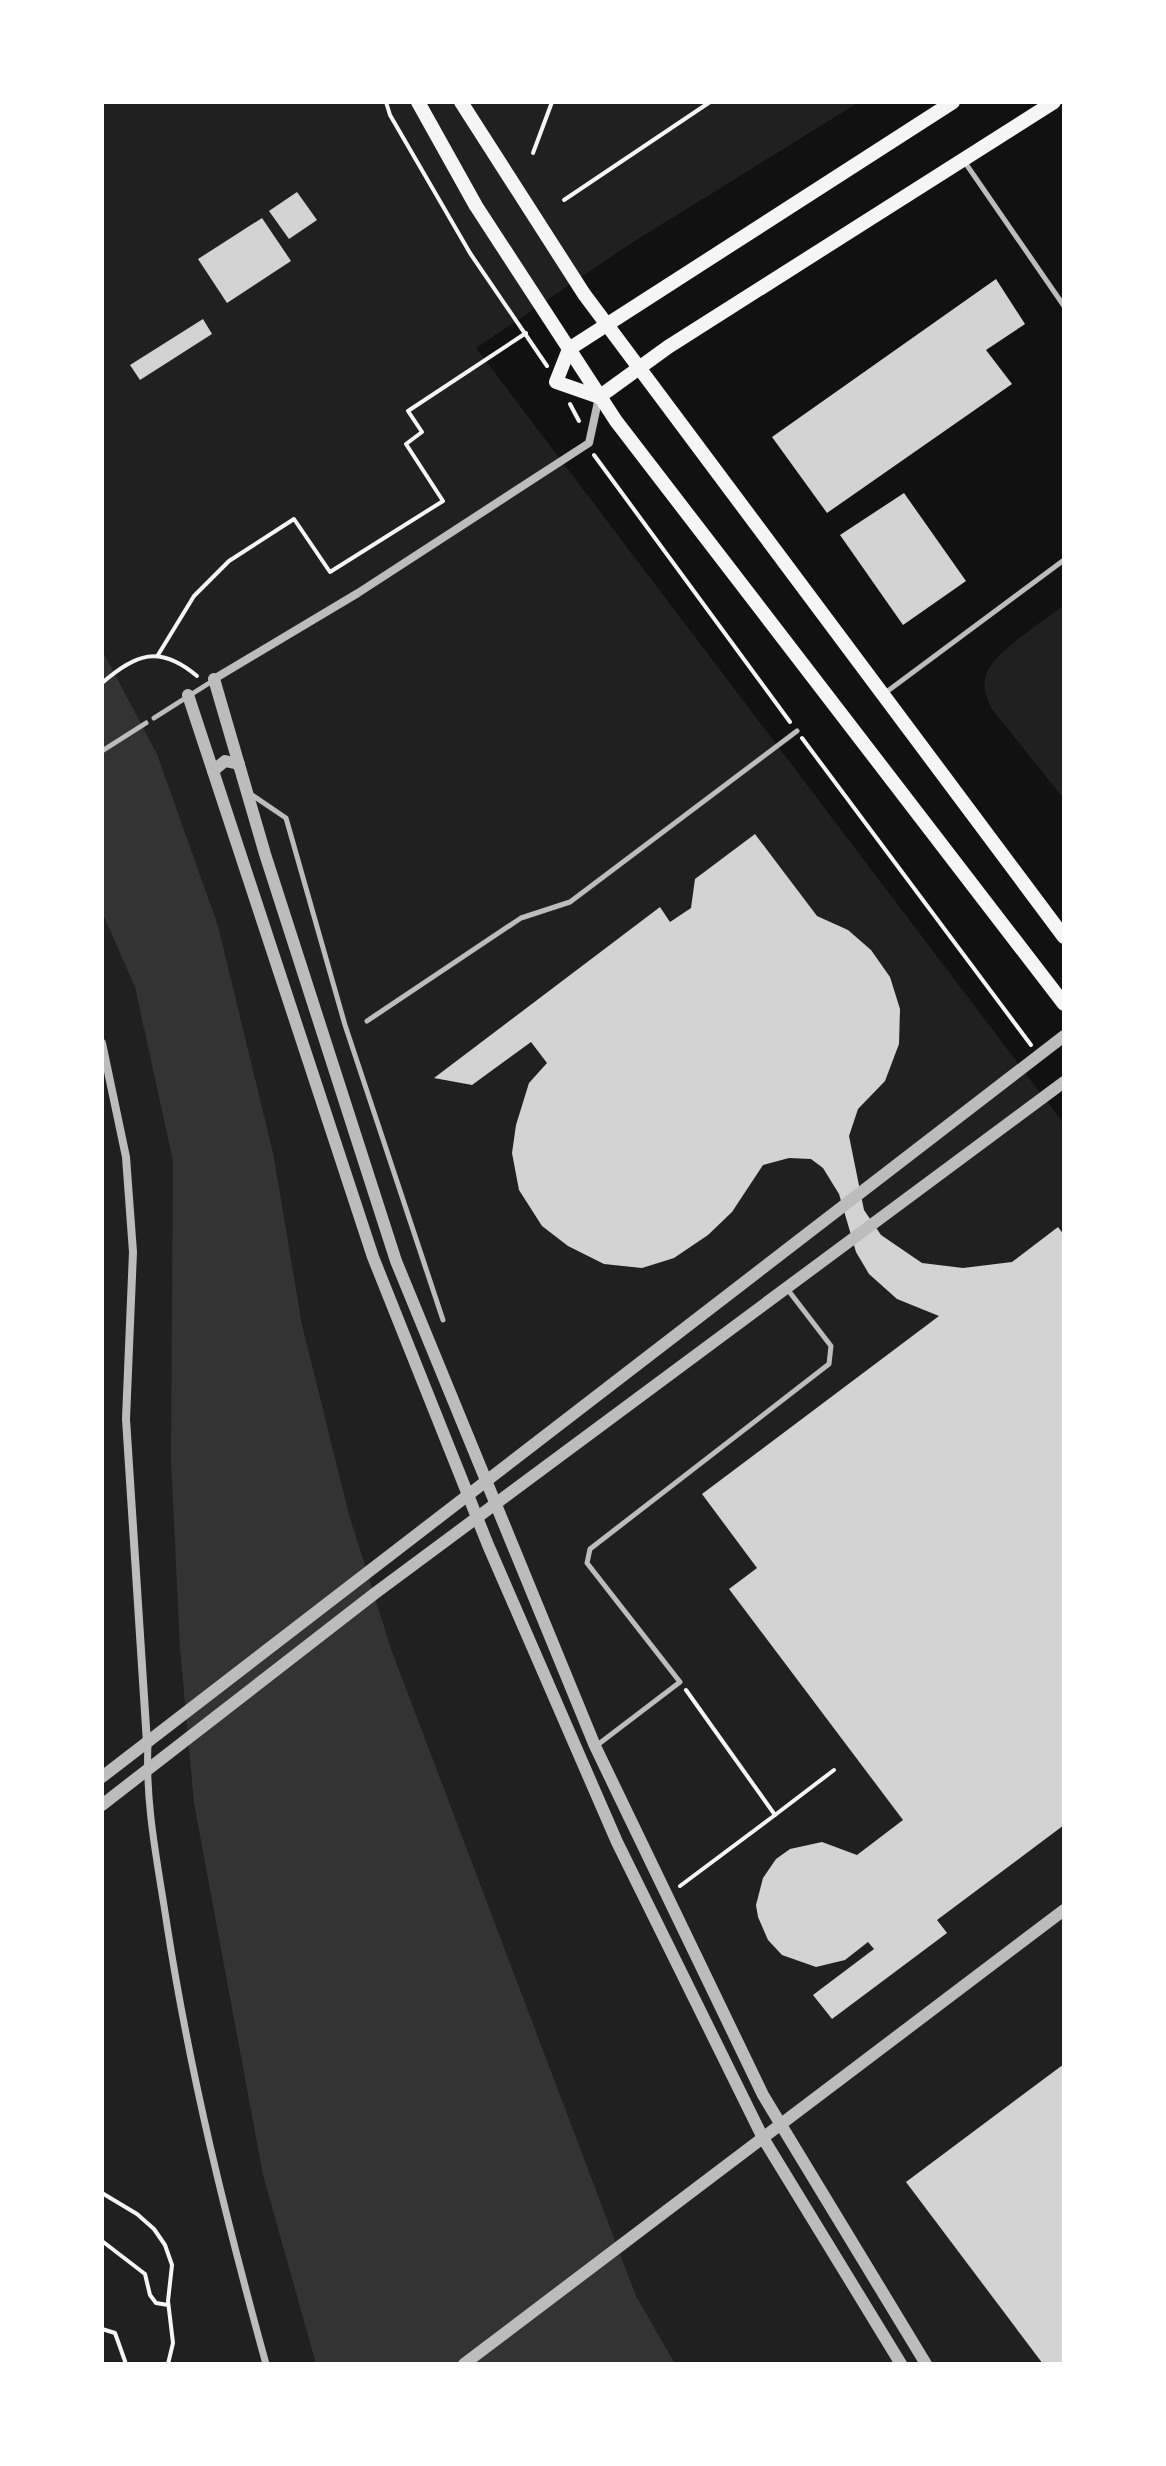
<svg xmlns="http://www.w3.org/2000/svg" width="1166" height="2466" viewBox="0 0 1166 2466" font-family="Karla,sans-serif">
  <rect width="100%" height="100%" fill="#111"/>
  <!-- green -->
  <g fill="#202020">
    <polygon points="102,102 859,102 630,244 476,348 1064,1124 1064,2364 102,2364"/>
    <path d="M1064,605V799L992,709C987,698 981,684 987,672C997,650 1044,621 1064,605Z"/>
  </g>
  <!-- water -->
  <polygon fill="#333" points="102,650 157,754 218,926 273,1153 302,1325 349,1515 391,1649 636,2296 675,2364 316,2364 263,2175 194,1803 180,1648 171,1459 173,1161 135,987 102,912"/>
  <!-- building -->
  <g fill="#d3d3d3">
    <polygon points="297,192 317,220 289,239 269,211"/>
    <polygon points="262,218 291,261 227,303 198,259"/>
    <polygon points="996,279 1025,324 986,350 1012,384 827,513 772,437"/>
    <polygon points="203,319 212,334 140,380 130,365"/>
    <polygon points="904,493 966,581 903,625 840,535"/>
    <polygon points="755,834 817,916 848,930 871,950 890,977 900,1009 899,1044 885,1081 858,1109 849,1136 864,1210 881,1235 922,1263 963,1268 1012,1262 1058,1227 1064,1235 1064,1825 937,1920 947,1933 832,2019 813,1995 874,1949 868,1942 845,1960 816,1967 782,1955 768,1940 758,1917 756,1905 763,1878 776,1859 790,1849 822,1842 857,1855 903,1820 729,1589 757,1568 702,1494 939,1316 897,1299 869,1274 856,1252 839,1194 823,1168 811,1159 789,1158 763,1165 732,1212 708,1235 674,1258 642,1268 604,1264 568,1246 542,1226 519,1190 512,1153 516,1125 529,1083 547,1063 531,1042 472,1085 434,1078 660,907 670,922 691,908 695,879"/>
    <polygon points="1064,2064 1064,2364 1043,2364 906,2182"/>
  </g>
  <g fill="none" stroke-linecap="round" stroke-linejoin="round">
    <!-- path -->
    <g stroke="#f5f5f5" stroke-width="4">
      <polyline points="386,102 390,115 470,253 547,366"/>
      <polyline points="533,153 552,102"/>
      <polyline points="564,200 710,102"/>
      <polyline points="570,404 579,421"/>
      <polyline points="594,455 790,722"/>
      <polyline points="158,655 194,596 229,561 294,519 330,572 443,501 406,444 422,432 408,411 526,333"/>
      <path d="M102,683C136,654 159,644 197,676"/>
      <polyline points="802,738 1031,1045"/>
      <polyline points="775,1815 834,1770"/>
      <polyline points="680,1886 775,1815 686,1690"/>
      <polyline points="102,2193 137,2214 154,2229 165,2245 172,2265 168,2301 173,2343 168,2364"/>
      <polyline points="102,2241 145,2274 150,2295 156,2303 168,2305"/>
      <polyline points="102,2329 115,2333 126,2364"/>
    </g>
    <!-- service -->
    <g stroke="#bcbcbc" stroke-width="5">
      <polyline points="964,161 1064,306"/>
      <polyline points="885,693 1064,560"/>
      <polyline points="154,718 214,680"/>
      <polyline points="102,751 146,723"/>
      <polyline points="249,793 286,818 345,1025 443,1320"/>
      <polyline points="367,1021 521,918 570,902 797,731"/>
      <polyline points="596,1746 680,1682 587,1563 590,1549 829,1364 831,1346 788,1290"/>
    </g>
    <!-- pedestrian -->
    <path stroke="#bcbcbc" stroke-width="7" d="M148,1744C145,1805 158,1865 167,1925C190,2074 226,2219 266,2364"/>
    <!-- minor -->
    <g stroke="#bcbcbc" stroke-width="8">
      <polyline points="214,679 358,593 589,443 599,397"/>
      <polyline points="102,1043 126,1157 133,1252 126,1419 147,1743"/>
    </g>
    <!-- tertiary -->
    <g stroke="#bcbcbc" stroke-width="12">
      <polyline points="214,679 265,854 396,1261 595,1746 763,2095 926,2364"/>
      <polyline points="188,695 373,1257 488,1545 617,1842 763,2138 901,2364"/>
      <polyline points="213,771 225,761 239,764"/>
      <polyline points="102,1777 1064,1036"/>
      <polyline points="102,1805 374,1594 1064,1082"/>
      <polyline points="464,2364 1064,1910"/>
    </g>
    <!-- secondary -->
    <g stroke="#f5f5f5" stroke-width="14">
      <polyline points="418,102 476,206 616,421 1064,1004"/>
      <polyline points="461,102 584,294 1064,937"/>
    </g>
    <!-- primary -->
    <polyline stroke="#f5f5f5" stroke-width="14" points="953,102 569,349 556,382 599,397 668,347 1054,102"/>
  </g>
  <!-- border -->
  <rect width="1166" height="2466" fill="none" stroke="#ffffff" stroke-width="208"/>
</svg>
